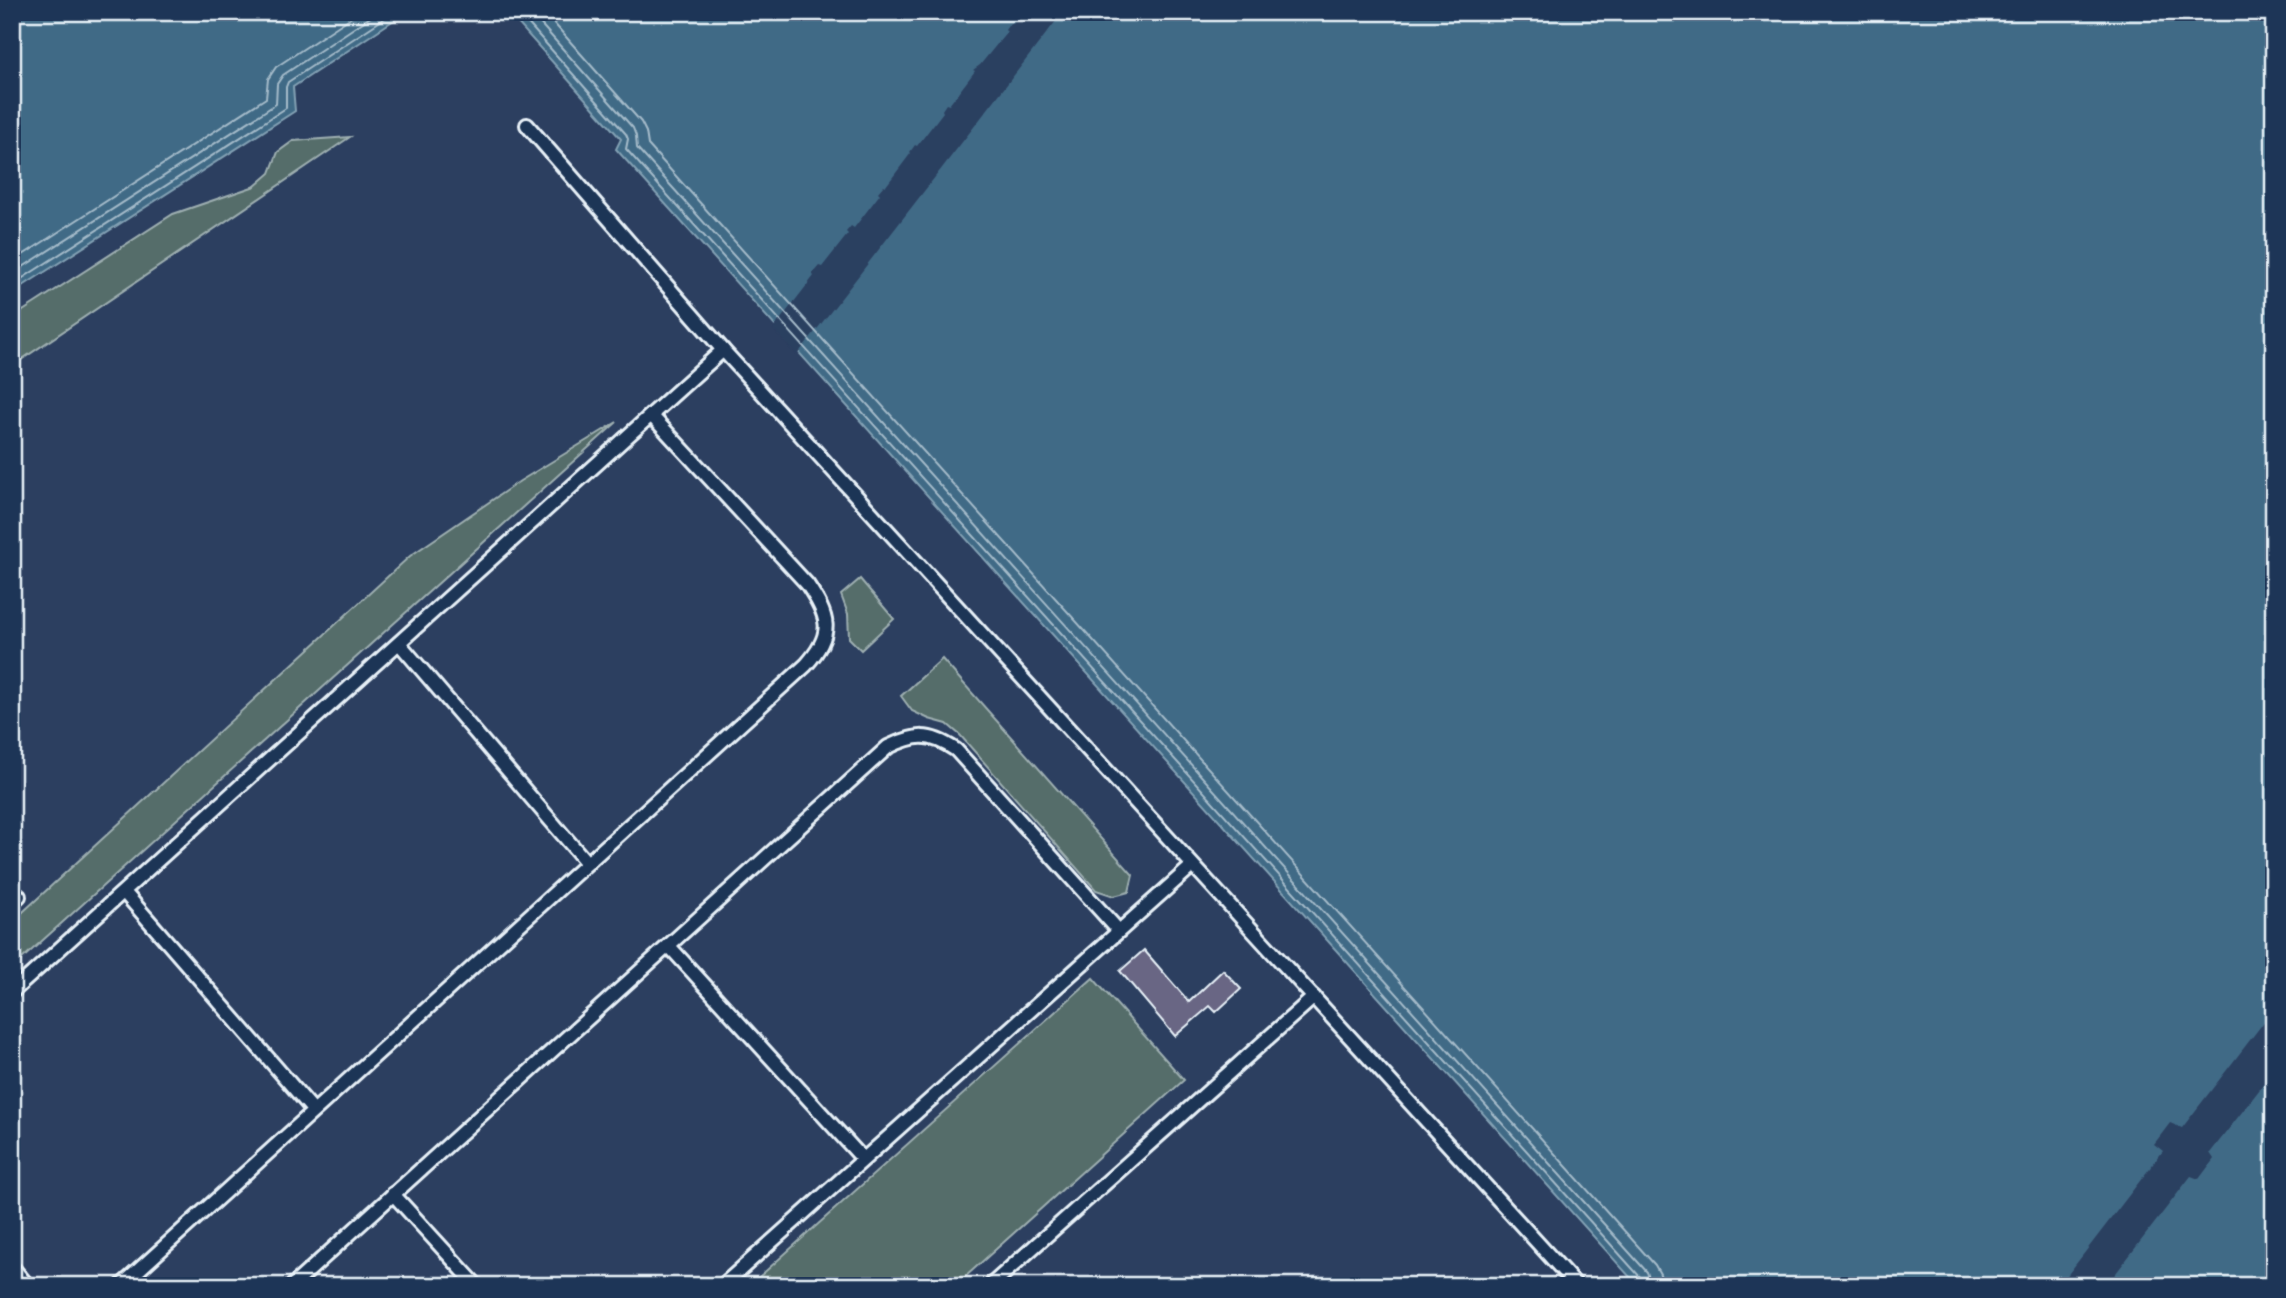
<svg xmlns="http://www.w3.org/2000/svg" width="2286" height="1298" viewBox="0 0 2286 1298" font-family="'Playpen Sans',sans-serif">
  <rect width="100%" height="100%" fill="#2c3f60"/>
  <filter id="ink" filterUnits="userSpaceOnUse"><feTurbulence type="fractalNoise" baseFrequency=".0143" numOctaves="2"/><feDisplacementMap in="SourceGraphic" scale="14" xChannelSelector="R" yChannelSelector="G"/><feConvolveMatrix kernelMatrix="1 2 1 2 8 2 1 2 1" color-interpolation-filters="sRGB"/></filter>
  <g filter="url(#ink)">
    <!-- green -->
    <g fill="#556d6a" stroke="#9eafb1" stroke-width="2">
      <polygon points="350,137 12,366 12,318 173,214 255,186 270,173 278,152 293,141"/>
      <polygon points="617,422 12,968 12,922 410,556 520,481"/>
      <polygon points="860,579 894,619 861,650 849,638 848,614 841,595"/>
      <polygon points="942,659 1133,875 1129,892 1114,896 1096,890 960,735 947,724 929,719 912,711 901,696"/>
      <polygon points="1093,978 1184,1080 955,1286 749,1286"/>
    </g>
    <!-- water -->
    <g fill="#406b86" stroke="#83a1b4" stroke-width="2">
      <polygon points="12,12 406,12 293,87 295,111 12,293"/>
      <polygon points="508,12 2274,12 2274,1286 1638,1286 616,149 621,139"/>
    </g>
    <!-- pier -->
    <g fill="#2c3f60">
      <polygon points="1022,12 1063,12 797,355 773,329 814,276 812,274 819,266 822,267 848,234 846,232 851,226 854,228 880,194 878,192 884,185 886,186 911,153 910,152 915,145 917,146 943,112 942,110 946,104 949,105 975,71 973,70 980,65 1007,32 1005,30 1010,23 1013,24"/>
      <polygon points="2274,1009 2274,1071 2210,1153 2214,1159 2199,1179 2191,1176 2106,1286 2059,1286 2163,1151 2154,1144 2170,1123 2182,1128"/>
    </g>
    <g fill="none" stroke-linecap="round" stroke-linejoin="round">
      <!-- shore -->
      <g stroke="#a5bbca" stroke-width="2">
        <polyline points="518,12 626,134 628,139 626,149 1641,1278 1643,1286"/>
        <polyline points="530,12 633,128 636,136 637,148 1647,1272 1652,1286"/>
        <polyline points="544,12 641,122 646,132 648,145 1655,1265 1660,1274 1662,1286"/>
        <polyline points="12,262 266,98 268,79 276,67 359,12"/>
        <polyline points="12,274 276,104 277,84 283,75 378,12"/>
        <polyline points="12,285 286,108 286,87 288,82 394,12"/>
      </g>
    </g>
    <!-- building -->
    <polygon fill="#696684" stroke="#e8f1f8" stroke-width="2" points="1144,950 1189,1002 1223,970 1241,989 1216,1012 1210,1006 1175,1036 1120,971"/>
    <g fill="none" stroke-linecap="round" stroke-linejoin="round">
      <defs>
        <g id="service">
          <polyline points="527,125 723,350 1577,1286"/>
          <polyline points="399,643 587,863"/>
          <polyline points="124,892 313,1110"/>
          <polyline points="12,902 19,896"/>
          <polyline points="669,946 863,1159"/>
          <polyline points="12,992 723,350"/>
          <polyline points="393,1194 477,1286"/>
          <polyline points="12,1267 28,1286"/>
          <path d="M121,1286L806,665C835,633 829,617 807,584L651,415"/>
          <path d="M292,1286L888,747C916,734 929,732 956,750L1118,930"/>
          <polyline points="722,1286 1192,866"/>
          <polyline points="990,1286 1314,997"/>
        </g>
      </defs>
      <!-- service casing -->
      <use href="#service" stroke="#e8f1f8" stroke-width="18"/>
      <!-- service -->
      <use href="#service" stroke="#1d3557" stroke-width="12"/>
    </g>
  </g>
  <!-- margin -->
  <rect width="2286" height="1298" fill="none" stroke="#1d3557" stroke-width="42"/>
  <rect x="21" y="21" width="2244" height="1256" fill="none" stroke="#e8f1f8" stroke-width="2.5" filter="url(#ink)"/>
</svg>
